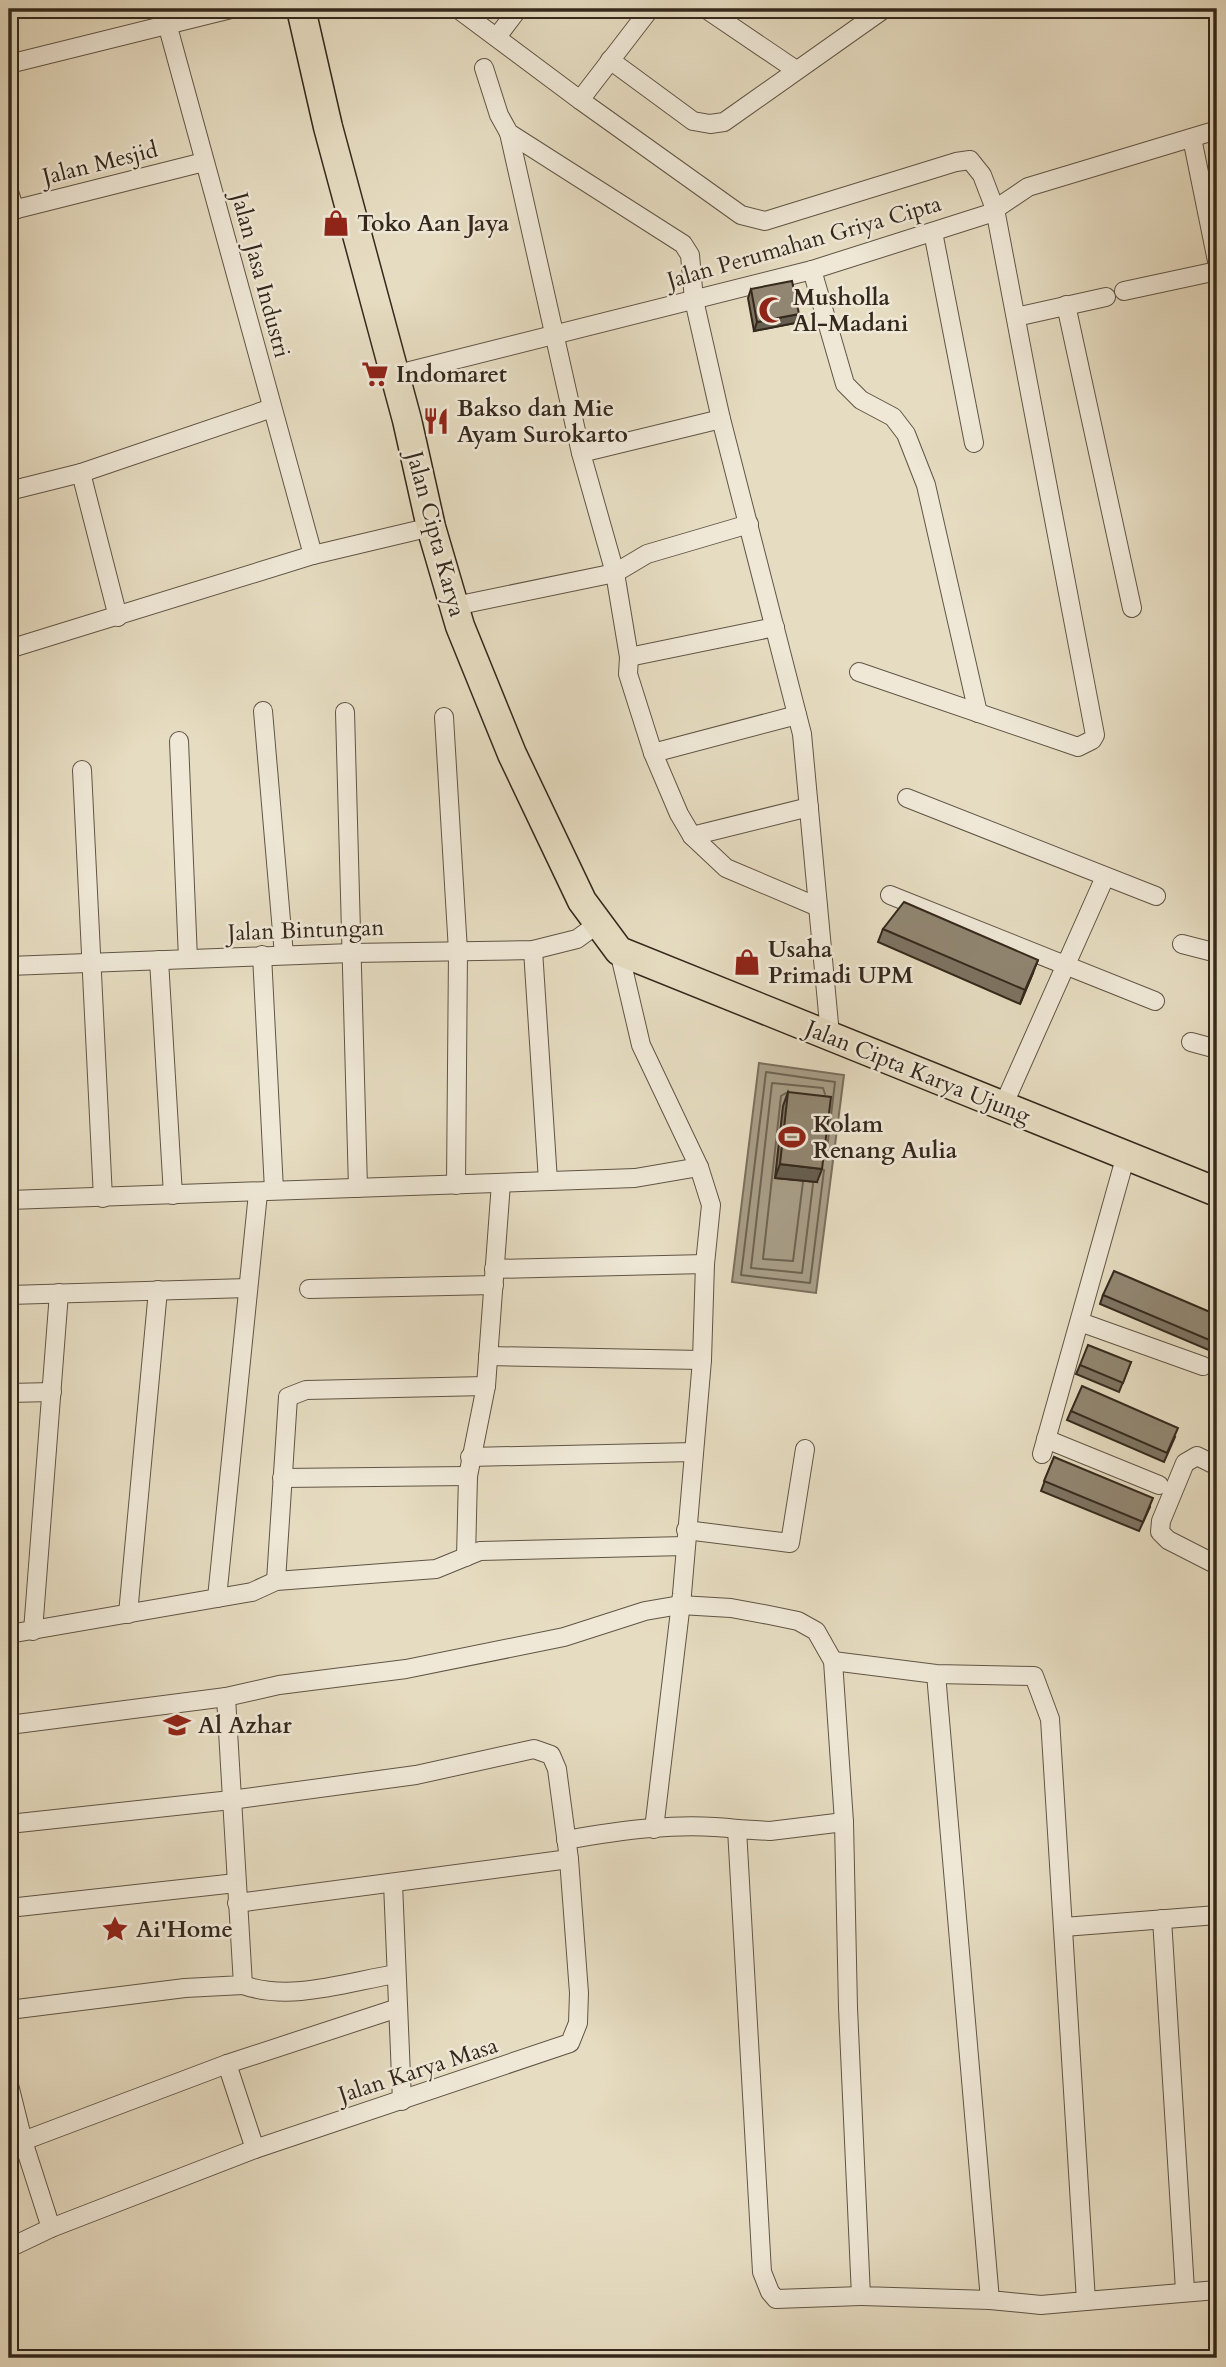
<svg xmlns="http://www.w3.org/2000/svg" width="1226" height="2367" viewBox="0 0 1226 2367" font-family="Cardo,serif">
  <rect width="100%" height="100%" fill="#e6dcc1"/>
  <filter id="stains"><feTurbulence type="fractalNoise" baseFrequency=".00286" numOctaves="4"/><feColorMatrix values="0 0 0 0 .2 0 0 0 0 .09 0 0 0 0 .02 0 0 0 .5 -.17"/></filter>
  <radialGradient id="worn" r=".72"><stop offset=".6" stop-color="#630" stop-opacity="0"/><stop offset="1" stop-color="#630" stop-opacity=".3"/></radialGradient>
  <!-- water -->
  <polygon fill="#a99f89" stroke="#7a6f5d" stroke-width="2" points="759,1063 844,1075 816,1293 732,1282"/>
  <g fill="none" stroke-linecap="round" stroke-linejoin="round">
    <!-- shore -->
    <g stroke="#6e6452" stroke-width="2">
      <polyline points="786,1093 781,1096 763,1259 793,1261 803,1182"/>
      <polyline points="824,1170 810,1283 741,1275 766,1072 835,1082 826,1157"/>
      <polyline points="813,1184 802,1273 751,1268 772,1083 823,1088 825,1094"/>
    </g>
    <defs>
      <g id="minor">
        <polyline points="163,9 313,555"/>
        <polyline points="458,9 580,100 650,9"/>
        <polyline points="706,9 796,70"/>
        <polyline points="497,37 518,9"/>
        <polyline points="610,60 693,121 710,124 724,122 884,9"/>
        <polyline points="9,64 231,9"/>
        <polyline points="484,68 499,115 509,133 683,244 690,255 694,300 721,419 802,734 829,1024"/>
        <polyline points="580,100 741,215 765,221 956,162 970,160 982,175 995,209 1095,735 1092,740 1078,747 859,672"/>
        <polyline points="509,133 581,453 615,573 629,657 628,674 653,753 679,814 692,836 726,868 818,907"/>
        <polyline points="1192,138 1217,261"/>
        <polyline points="9,192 15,210"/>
        <polyline points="9,211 204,162"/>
        <polyline points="933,232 974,443"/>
        <polyline points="812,270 845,384 861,400 893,417 906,434 926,485 978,713"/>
        <polyline points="1124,291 1217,271"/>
        <polyline points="1066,305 1132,608"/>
        <polyline points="1016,317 1106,297"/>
        <polyline points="394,375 812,270 988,214 1028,187 1217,130"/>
        <polyline points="581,453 721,419"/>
        <polyline points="81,473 118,617"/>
        <polyline points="9,491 81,473 272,408"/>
        <polyline points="455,606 615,573 647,554 749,524"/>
        <polyline points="9,649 313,555 431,527"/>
        <polyline points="629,657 775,627"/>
        <polyline points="263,711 284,955"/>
        <polyline points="345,712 358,1188"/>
        <polyline points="444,717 458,951 456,1185"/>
        <polyline points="179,741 188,959"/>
        <polyline points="653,753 797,715"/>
        <polyline points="82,770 103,1198"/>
        <polyline points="907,798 1156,896"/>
        <polyline points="692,836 809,807"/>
        <polyline points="890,895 1155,1001"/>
        <polyline points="1182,944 1217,953"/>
        <polyline points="533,950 548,1181"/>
        <polyline points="619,951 641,1045 699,1167 711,1205 705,1264 702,1360 682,1594 654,1829"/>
        <polyline points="262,955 274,1190"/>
        <polyline points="159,960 173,1195"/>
        <polyline points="9,966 351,953 533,950 577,939 599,923"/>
        <polyline points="1191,1042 1217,1049"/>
        <polyline points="1003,1106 1105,877"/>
        <polyline points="9,1200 635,1178 699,1167"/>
        <polyline points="494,1269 705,1264"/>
        <polyline points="309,1289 494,1285"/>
        <polyline points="9,1295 248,1288"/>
        <polyline points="1080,1322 1203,1366"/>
        <polyline points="488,1356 702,1360"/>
        <polyline points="9,1393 52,1392"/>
        <polyline points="1046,1439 1159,1485"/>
        <polyline points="1042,1454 1126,1155"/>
        <polyline points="470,1457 694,1452"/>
        <polyline points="1217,1466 1197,1456 1185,1463 1161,1521 1160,1532 1168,1540 1217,1565"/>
        <polyline points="282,1478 468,1476"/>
        <polyline points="686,1530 790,1543 805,1449"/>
        <polyline points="466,1557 468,1476 486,1386 501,1183"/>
        <polyline points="276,1581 288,1397 306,1390 486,1386"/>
        <polyline points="217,1598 258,1193"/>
        <polyline points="128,1614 158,1290"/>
        <polyline points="33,1631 59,1293"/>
        <polyline points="9,1634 252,1592 276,1581 436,1569 480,1551 685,1546"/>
        <polyline points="833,1661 936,1674 1034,1676 1050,1719 1086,2301 1041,2305 990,2300 936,1674"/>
        <polyline points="9,1725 226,1697 279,1685 406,1669 564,1637 645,1611 680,1605 731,1608 769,1615 798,1621 816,1631 833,1661 844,1822 848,2008 861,2296 990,2300"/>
        <polyline points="844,1822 770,1831 737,1829 762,2272 770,2292 776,2299 861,2296"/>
        <polyline points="9,1824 231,1800 416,1775 534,1749 551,1755 557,1769 569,1859 579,1993 578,2023 570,2043 255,2149 51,2228 9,2248"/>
        <path d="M566,1840C621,1830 680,1822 737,1829"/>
        <polyline points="393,1883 402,2101"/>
        <polyline points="237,1903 569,1859"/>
        <polyline points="9,1908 236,1883"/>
        <polyline points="1162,1919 1185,2290"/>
        <polyline points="1064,1927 1217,1915"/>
        <path d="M243,1985C291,2002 347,1982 396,1974"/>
        <polyline points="9,2010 185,1988 243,1985 226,1697"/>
        <polyline points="227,2064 255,2149"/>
        <polyline points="9,2085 23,2141 51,2228"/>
        <polyline points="23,2141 227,2064 398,2008"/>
        <polyline points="1086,2301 1217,2290"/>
      </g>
      <polyline id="primary" points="301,9 328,127 407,420 431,527 460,626 512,754 582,901 619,951 1217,1192"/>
    </defs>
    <!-- minor casing -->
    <use href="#minor" stroke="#605545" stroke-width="20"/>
    <!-- primary casing -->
    <use href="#primary" stroke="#34281c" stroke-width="31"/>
    <!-- minor -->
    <use href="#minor" stroke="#efe8d7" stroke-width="18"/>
    <!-- primary -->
    <use href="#primary" stroke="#e6dcc1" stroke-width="28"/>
  </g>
  <!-- wall -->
  <g fill="#7d7362" stroke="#34281c" stroke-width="2">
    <polygon points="751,289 795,323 754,331 748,298"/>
    <polygon points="883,929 1033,973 1020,1004 878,942"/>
    <polygon points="788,1092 817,1182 775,1178 783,1106"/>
    <polygon points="1103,1295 1217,1315 1217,1338 1211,1351 1100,1304"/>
    <polygon points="1131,1362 1119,1392 1076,1374 1080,1365"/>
    <polygon points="1071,1411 1175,1437 1164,1462 1067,1420"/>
    <polygon points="1054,1457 1150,1507 1139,1531 1041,1491"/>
  </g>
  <!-- shaded-wall -->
  <g fill="#665e50" stroke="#34281c" stroke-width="2">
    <polygon points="799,314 795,323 754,331 757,322"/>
    <polygon points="1038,960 1033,973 1020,1004 1025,990"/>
    <polygon points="780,1164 822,1169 817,1182 775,1178"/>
  </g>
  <!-- building -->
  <g fill="#918672" stroke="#34281c" stroke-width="2">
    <polygon points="792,281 799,314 757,322 751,289"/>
    <polygon points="904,902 1038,960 1025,990 883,929"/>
    <polygon points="788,1092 831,1097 822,1169 780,1164"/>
    <polygon points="1114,1271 1217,1315 1217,1336 1214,1342 1103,1295"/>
    <polygon points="1088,1345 1131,1362 1123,1383 1080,1365"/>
    <polygon points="1082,1386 1178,1428 1167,1453 1071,1411"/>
    <polygon points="1054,1457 1153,1498 1143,1522 1044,1481"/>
  </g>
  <!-- icons -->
  <defs>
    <symbol id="shop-bare" viewBox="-9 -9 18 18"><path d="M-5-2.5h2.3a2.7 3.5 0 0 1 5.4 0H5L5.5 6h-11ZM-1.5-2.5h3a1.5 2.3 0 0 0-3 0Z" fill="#8f2418" stroke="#efe8d7" stroke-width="2.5" paint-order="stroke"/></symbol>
    <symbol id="mosque-bare" viewBox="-9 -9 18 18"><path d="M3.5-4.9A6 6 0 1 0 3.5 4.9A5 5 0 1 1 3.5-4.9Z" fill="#8f2418" stroke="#efe8d7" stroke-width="2.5" paint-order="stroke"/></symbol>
    <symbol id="supermarket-bare" viewBox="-9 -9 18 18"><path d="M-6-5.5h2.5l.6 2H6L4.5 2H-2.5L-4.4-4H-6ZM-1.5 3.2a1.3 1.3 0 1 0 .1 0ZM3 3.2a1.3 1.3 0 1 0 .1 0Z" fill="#8f2418" stroke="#efe8d7" stroke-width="2.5" paint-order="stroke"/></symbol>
    <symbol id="restaurant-bare" viewBox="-9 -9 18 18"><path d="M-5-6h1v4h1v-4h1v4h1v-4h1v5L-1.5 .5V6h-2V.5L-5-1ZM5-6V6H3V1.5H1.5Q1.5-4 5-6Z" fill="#8f2418" stroke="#efe8d7" stroke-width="2.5" paint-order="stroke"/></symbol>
    <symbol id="stadium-bare" viewBox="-9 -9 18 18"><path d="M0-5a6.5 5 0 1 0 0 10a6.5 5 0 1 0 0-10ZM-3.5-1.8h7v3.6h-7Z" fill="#8f2418" stroke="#efe8d7" stroke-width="2.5" paint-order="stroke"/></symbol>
    <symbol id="school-bare" viewBox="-9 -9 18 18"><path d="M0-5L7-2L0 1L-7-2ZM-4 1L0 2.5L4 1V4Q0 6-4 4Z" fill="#8f2418" stroke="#efe8d7" stroke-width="2.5" paint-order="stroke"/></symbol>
    <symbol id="sight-bare" viewBox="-9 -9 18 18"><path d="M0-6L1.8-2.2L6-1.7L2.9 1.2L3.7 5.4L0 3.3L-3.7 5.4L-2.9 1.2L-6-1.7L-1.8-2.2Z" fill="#8f2418" stroke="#efe8d7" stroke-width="2.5" paint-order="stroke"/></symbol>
  </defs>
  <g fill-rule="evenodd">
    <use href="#shop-bare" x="317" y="204" width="38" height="38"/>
    <use href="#mosque-bare" x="753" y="291" width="38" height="38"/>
    <use href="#supermarket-bare" x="356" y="355" width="38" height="38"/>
    <use href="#restaurant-bare" x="417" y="402" width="38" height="38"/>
    <use href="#shop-bare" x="728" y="943" width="38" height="38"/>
    <use href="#stadium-bare" x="773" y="1118" width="38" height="38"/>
    <use href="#school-bare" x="158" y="1706" width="38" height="38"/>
    <use href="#sight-bare" x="96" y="1910" width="38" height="38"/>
  </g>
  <g text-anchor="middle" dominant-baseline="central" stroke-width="5" stroke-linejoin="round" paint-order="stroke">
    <!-- street labels -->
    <g font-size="23" fill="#34281c" stroke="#efe8d7">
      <text transform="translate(100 163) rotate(-14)">Jalan Mesjid</text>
      <text transform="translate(804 242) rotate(-16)">Jalan Perumahan Griya Cipta</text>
      <text transform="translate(261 275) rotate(75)">Jalan Jasa Industri</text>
      <text transform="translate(436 534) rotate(75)">Jalan Cipta Karya</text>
      <text transform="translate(306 930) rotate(-2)">Jalan Bintungan</text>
      <text transform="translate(918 1072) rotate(22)">Jalan Cipta Karya Ujung</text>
      <text transform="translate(418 2070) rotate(-18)">Jalan Karya Masa</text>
    </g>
    <!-- poi labels -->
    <g font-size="23" font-weight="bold" fill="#34281c" stroke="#efe8d7" text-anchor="start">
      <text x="357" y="223">Toko Aan Jaya</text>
      <text x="793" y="297">Musholla<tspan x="793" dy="26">Al-Madani</tspan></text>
      <text x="396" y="374">Indomaret</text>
      <text x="457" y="408">Bakso dan Mie<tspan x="457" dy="26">Ayam Surokarto</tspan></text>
      <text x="768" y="949">Usaha<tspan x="768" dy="26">Primadi UPM</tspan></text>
      <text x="813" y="1124">Kolam<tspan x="813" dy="26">Renang Aulia</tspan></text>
      <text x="198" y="1725">Al Azhar</text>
      <text x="136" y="1929">Ai'Home</text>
    </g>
  </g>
  <!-- margin -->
  <rect width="1226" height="2367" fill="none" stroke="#e6dcc1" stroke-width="35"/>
  <rect x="10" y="10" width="1205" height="2346" fill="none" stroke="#34281c" stroke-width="3.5"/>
  <rect x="18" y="18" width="1191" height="2332" fill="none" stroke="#34281c" stroke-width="2"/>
  <rect width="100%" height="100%" filter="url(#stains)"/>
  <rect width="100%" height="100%" fill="url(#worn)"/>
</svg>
